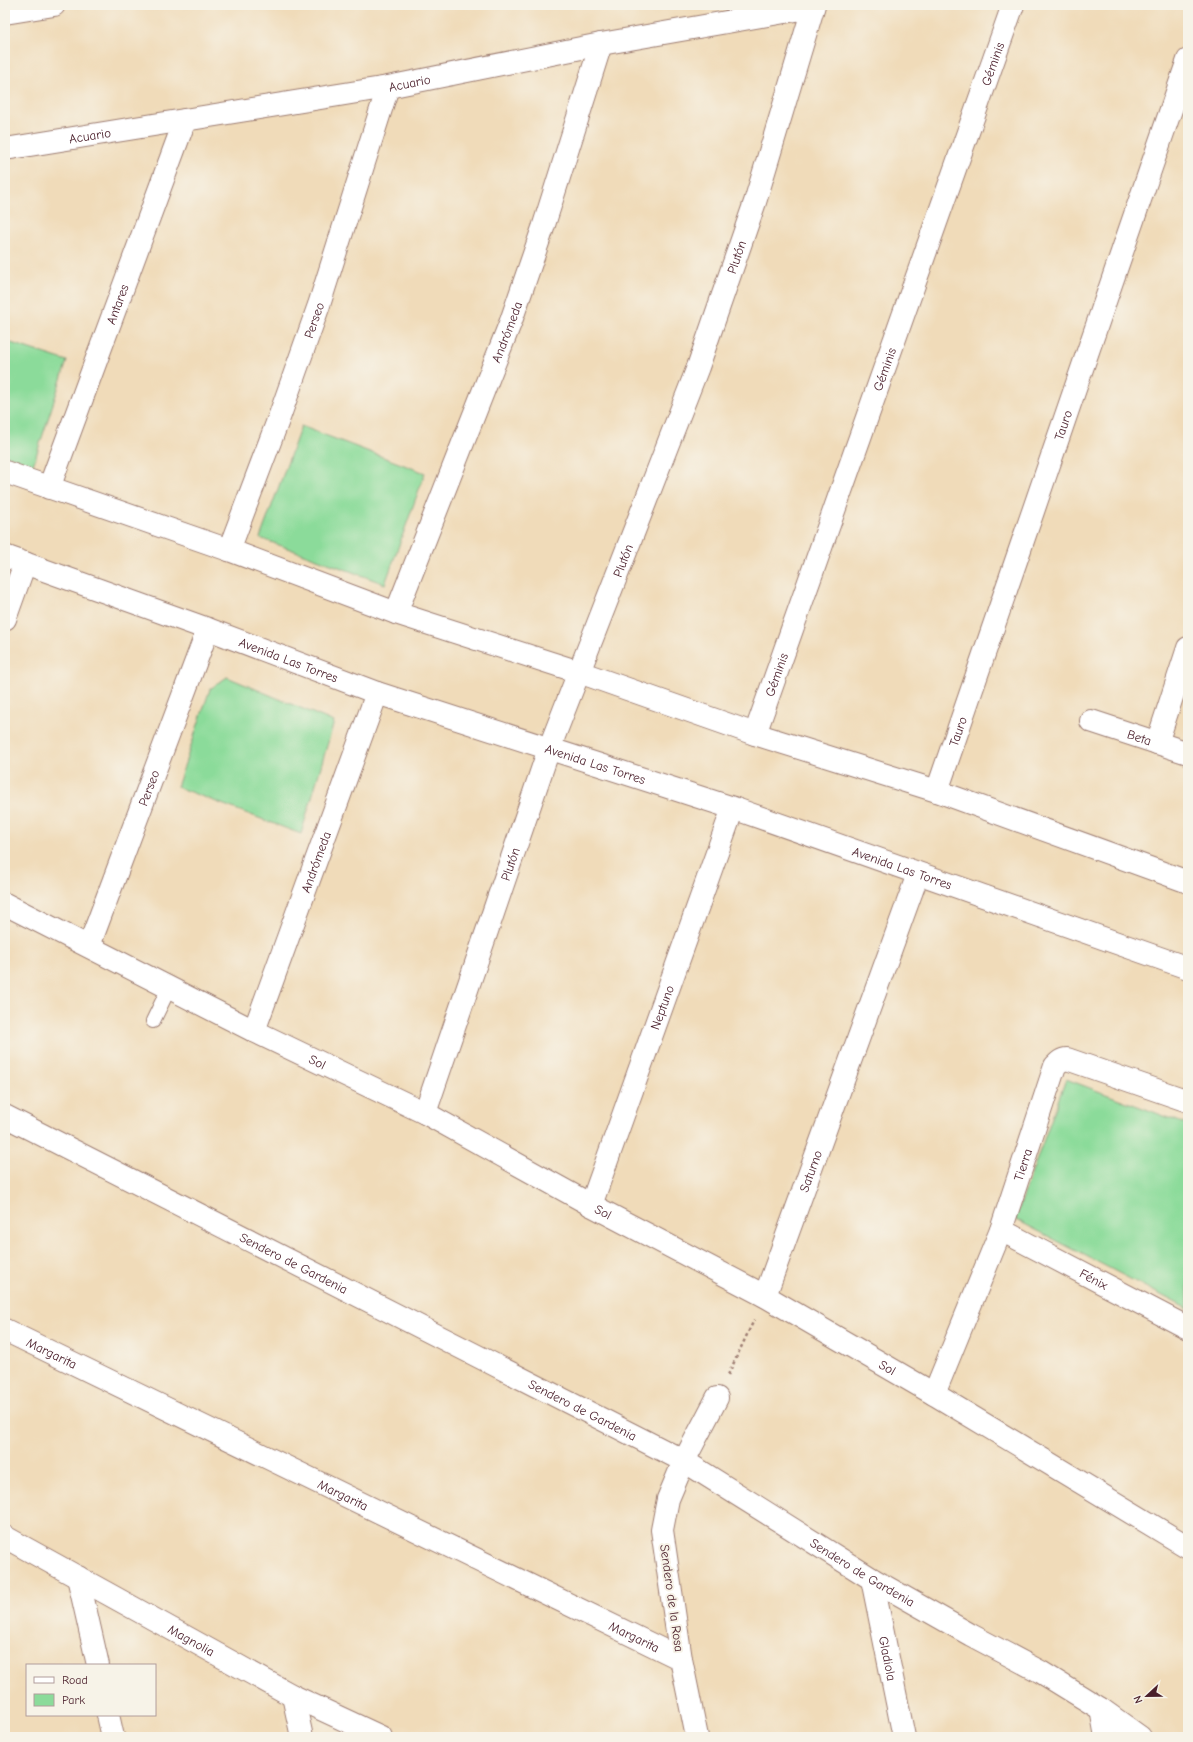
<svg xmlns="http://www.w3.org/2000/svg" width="1193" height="1742" viewBox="0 0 1193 1742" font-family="'Comic Neue',sans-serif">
  <rect width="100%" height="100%" fill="#f7f3e8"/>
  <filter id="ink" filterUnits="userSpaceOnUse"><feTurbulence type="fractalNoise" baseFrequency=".025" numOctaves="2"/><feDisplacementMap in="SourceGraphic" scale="8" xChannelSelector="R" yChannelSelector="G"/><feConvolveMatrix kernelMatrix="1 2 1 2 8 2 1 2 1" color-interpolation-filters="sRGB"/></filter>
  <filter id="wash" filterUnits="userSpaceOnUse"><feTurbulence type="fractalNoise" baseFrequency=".012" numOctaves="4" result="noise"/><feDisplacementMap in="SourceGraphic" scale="16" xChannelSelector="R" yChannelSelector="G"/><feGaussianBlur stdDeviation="0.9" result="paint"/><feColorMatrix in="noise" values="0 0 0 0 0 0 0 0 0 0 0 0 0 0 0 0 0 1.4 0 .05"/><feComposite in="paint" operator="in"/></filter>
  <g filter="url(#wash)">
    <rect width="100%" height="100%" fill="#f0dbb9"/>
    <!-- green -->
    <g fill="#8bdb9a" stroke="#6a7d62">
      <polygon points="5,341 67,361 33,465 5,455"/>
      <polygon points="301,426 425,473 385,584 260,538"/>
      <polygon points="227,677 334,722 301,834 177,787 210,689"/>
      <polygon points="1066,1079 1188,1125 1188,1309 1015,1219"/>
    </g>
  </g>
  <g filter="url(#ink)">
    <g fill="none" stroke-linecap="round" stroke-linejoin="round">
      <defs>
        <polyline id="service" points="153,1021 169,988"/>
        <g id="minor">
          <polyline points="5,13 54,5"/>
          <path id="s1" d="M5,149L388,87L601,44L813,7"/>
          <path id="s2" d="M49,488L185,120"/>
          <path id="s3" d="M229,550L280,415L319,305L388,87"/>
          <path id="s4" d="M396,613L511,321L543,228L601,44"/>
          <polyline points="5,619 25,563"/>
          <path id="s5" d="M1091,721L1188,753"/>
          <path id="s6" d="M755,734L1013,5"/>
          <polyline points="1157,743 1188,648"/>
          <path id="s7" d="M937,791L1188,60"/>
          <path id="s8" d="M5,904L254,1031L425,1113L591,1205L765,1296L934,1394L1188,1547"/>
          <path id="s9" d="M89,946L208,629"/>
          <path id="s10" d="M254,1031L377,693"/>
          <path id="s11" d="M425,1113L549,749L698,367L755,202L814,5"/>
          <path id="s12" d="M5,1116L684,1461L872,1579L971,1635L1041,1672L1101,1709L1140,1737"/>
          <path id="s13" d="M591,1205L733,808"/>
          <path id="s14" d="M1001,1230L1188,1328"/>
          <path id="s15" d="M765,1296L918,874"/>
          <path id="s16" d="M5,1330L681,1659"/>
          <path id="s17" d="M934,1394L1001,1230L1055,1066C1059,1062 1062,1059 1067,1059L1188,1101"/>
          <path id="s18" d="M5,1537L293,1696L381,1737"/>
          <polyline points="78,1577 98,1665"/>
          <path id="s19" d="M872,1579L904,1737"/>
          <polyline points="293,1696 302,1737"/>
          <polyline points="1101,1709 1106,1737"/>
          <polyline points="108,1715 113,1737"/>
          <polyline points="697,1737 681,1659 662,1530 668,1499 684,1461 717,1398"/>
        </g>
        <g id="tertiary">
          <polyline points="5,472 229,550 396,613 579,672 755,734 937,791 1188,882"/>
          <path id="s20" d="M5,556L208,629L377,693L733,808L1188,968"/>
        </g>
      </defs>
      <!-- service casing -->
      <use href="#service" stroke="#9d7d72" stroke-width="16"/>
      <!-- minor casing -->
      <use href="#minor" stroke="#9d7d72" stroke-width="24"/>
      <!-- tertiary casing -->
      <use href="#tertiary" stroke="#9d7d72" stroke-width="24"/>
      <!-- path -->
      <polyline stroke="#9d7d72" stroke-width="2.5" stroke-dasharray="3 3" stroke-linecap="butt" points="728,1375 754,1320"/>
      <!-- service -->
      <use href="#service" stroke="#fff" stroke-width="14"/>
      <!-- minor -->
      <use href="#minor" stroke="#fff" stroke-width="22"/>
      <!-- tertiary -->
      <use href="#tertiary" stroke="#fff" stroke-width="22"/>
    </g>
  </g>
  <g text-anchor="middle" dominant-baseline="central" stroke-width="4" stroke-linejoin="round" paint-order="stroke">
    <!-- street labels -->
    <g font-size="13" fill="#4a1f2b" stroke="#f7f3e8">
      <text stroke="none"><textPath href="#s6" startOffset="711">Géminis</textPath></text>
      <text stroke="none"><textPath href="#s1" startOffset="410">Acuario</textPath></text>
      <text stroke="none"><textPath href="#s1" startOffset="86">Acuario</textPath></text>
      <text stroke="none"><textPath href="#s11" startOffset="911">Plutón</textPath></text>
      <text stroke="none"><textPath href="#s2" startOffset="196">Antares</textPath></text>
      <text stroke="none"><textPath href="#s3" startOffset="245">Perseo</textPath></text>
      <text stroke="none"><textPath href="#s4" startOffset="302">Andrómeda</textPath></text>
      <text stroke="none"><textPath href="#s6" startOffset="387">Géminis</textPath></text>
      <text stroke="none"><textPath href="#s7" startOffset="387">Tauro</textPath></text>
      <text stroke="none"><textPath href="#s11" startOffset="587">Plutón</textPath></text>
      <text stroke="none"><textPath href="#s20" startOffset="302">Avenida Las Torres</textPath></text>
      <text stroke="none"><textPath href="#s6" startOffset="63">Géminis</textPath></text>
      <text stroke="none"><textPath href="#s7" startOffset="63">Tauro</textPath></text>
      <text stroke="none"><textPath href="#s5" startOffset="51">Beta</textPath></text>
      <text stroke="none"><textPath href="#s20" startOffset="626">Avenida Las Torres</textPath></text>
      <text stroke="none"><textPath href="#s9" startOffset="169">Perseo</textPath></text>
      <text stroke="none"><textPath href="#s10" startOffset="180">Andrómeda</textPath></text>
      <text stroke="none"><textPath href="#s11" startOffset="263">Plutón</textPath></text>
      <text stroke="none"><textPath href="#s20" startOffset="950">Avenida Las Torres</textPath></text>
      <text stroke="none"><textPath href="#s13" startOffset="210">Neptuno</textPath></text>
      <text stroke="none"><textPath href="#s8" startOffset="350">Sol</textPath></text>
      <text stroke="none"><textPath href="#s17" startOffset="246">Tierra</textPath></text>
      <text stroke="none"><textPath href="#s15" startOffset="133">Saturno</textPath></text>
      <text stroke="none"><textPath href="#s8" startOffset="673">Sol</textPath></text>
      <text stroke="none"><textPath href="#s12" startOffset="324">Sendero de Gardenia</textPath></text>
      <text stroke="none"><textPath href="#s14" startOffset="105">Fénix</textPath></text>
      <text stroke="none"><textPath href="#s16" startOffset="52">Margarita</textPath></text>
      <text stroke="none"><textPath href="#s8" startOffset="997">Sol</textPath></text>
      <text stroke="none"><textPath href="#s12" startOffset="648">Sendero de Gardenia</textPath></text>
      <text stroke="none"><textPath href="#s16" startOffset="376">Margarita</textPath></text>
      <text stroke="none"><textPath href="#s12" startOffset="972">Sendero de Gardenia</textPath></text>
      <text transform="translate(672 1598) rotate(82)">Sendero de la Rosa</text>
      <text stroke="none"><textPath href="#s16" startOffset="700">Margarita</textPath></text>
      <text stroke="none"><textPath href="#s18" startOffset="213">Magnolia</textPath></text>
      <text stroke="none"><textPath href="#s19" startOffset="81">Gladiola</textPath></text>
    </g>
  </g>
  <!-- margin -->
  <rect width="1193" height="1742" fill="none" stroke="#f7f3e8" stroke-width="20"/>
  <!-- legend -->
  <rect x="26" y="1664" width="130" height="52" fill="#f7f3e8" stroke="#b29e9c"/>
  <rect x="34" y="1677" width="20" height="6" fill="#ffffff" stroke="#b29e9c"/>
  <text x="62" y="1684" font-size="12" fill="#4a1f2b">Road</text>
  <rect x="34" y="1694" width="20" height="12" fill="#8bdb9a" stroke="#b29e9c"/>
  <text x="62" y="1704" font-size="12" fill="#4a1f2b">Park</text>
  <!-- north arrow -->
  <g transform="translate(1147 1696) rotate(248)" stroke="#f7f3e8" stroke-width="3" paint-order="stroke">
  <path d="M0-3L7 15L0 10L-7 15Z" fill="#4a1f2b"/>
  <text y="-6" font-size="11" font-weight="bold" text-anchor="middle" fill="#4a1f2b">N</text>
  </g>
</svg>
